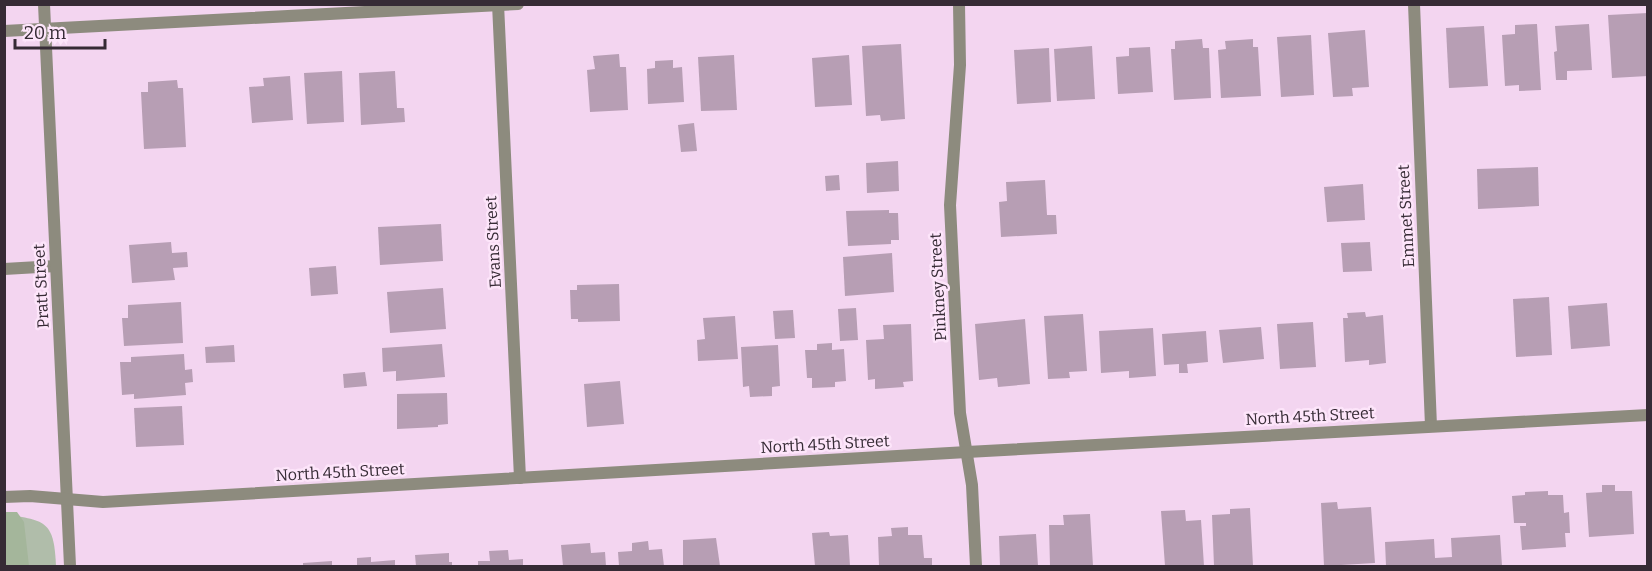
<svg xmlns="http://www.w3.org/2000/svg" width="1652" height="571" viewBox="0 0 1652 571" font-family="Bitter,serif">
  <rect width="100%" height="100%" fill="#f3d5f0"/>
  <!-- green -->
  <path fill="#b0bdaa" d="M4,515C48,519 54,524 56,566H5Z"/>
  <!-- forest -->
  <polygon fill="#a4b69b" points="5,512 17,512 24,522 29,566 5,566"/>
  <!-- building -->
  <g fill="#b79eb4">
    <polygon points="1648,13 1648,76 1612,78 1608,15"/>
    <polygon points="1537,24 1541,90 1519,91 1519,85 1505,86 1502,35 1515,34 1515,25"/>
    <polygon points="1589,24 1592,70 1567,71 1567,80 1556,80 1554,52 1557,51 1555,26"/>
    <polygon points="1484,26 1488,86 1449,88 1446,28"/>
    <polygon points="1365,30 1369,87 1352,88 1353,96 1333,97 1328,33"/>
    <polygon points="1311,35 1314,95 1281,97 1277,37"/>
    <polygon points="1202,39 1203,48 1209,48 1211,98 1174,100 1171,49 1175,49 1175,41"/>
    <polygon points="1253,39 1253,47 1258,47 1261,96 1221,98 1218,50 1226,49 1225,41"/>
    <polygon points="901,44 905,119 881,121 880,115 866,116 862,46"/>
    <polygon points="1092,46 1095,99 1057,101 1054,49"/>
    <polygon points="1150,47 1153,92 1118,94 1116,57 1129,56 1129,48"/>
    <polygon points="1049,48 1051,102 1017,104 1014,50"/>
    <polygon points="619,54 620,67 626,67 628,110 590,112 587,70 595,69 593,56"/>
    <polygon points="734,55 737,110 701,111 698,57"/>
    <polygon points="849,55 852,105 815,107 812,58"/>
    <polygon points="673,60 673,68 682,67 684,102 648,104 647,69 655,68 655,61"/>
    <polygon points="342,71 344,122 307,124 304,73"/>
    <polygon points="395,71 397,108 404,108 405,122 361,125 359,73"/>
    <polygon points="290,76 293,120 252,123 249,87 264,86 263,78"/>
    <polygon points="177,80 178,88 183,88 186,147 144,149 141,92 148,92 148,82"/>
    <polygon points="694,123 697,151 681,152 678,125"/>
    <polygon points="898,161 899,191 867,193 866,163"/>
    <polygon points="1538,167 1539,206 1478,209 1477,169"/>
    <polygon points="839,175 840,190 826,191 825,176"/>
    <polygon points="1045,180 1047,215 1056,215 1057,234 1001,237 999,202 1007,201 1006,182"/>
    <polygon points="1363,184 1365,220 1327,222 1324,187"/>
    <polygon points="889,210 889,213 898,213 899,240 891,240 891,244 848,246 846,211"/>
    <polygon points="441,224 443,261 380,265 378,227"/>
    <polygon points="171,242 172,253 187,252 188,267 173,268 175,280 132,283 129,245"/>
    <polygon points="1370,242 1372,271 1343,272 1341,243"/>
    <polygon points="892,253 894,292 845,296 843,257"/>
    <polygon points="336,266 338,294 311,296 309,268"/>
    <polygon points="619,284 620,321 578,322 578,319 571,319 570,290 577,290 577,285"/>
    <polygon points="443,288 446,329 390,333 387,292"/>
    <polygon points="1549,297 1552,355 1516,357 1513,299"/>
    <polygon points="181,302 183,343 124,346 122,318 128,318 128,305"/>
    <polygon points="1607,303 1610,346 1571,349 1568,306"/>
    <polygon points="856,308 858,340 840,341 838,309"/>
    <polygon points="793,310 795,338 775,339 773,311"/>
    <polygon points="1365,312 1366,317 1383,315 1386,363 1369,365 1369,360 1345,362 1343,318 1348,318 1347,313"/>
    <polygon points="1083,314 1087,371 1069,372 1070,378 1048,379 1044,316"/>
    <polygon points="735,316 738,359 698,361 697,340 705,339 703,318"/>
    <polygon points="1025,319 1030,384 998,387 997,378 979,380 975,324"/>
    <polygon points="1313,322 1316,367 1280,369 1277,324"/>
    <polygon points="911,324 913,381 903,382 904,387 875,389 875,379 868,380 866,340 884,339 883,325"/>
    <polygon points="1261,327 1264,359 1223,363 1219,330"/>
    <polygon points="1153,328 1156,376 1129,378 1129,371 1101,373 1099,331"/>
    <polygon points="1206,331 1208,362 1187,364 1188,373 1179,373 1179,364 1164,365 1162,334"/>
    <polygon points="832,343 832,350 844,349 846,381 835,382 835,387 812,388 812,378 807,378 805,350 817,350 817,344"/>
    <polygon points="442,344 445,377 396,381 396,371 383,372 382,348"/>
    <polygon points="234,345 235,362 206,363 205,347"/>
    <polygon points="778,345 780,386 772,387 772,396 750,397 749,386 743,387 741,347"/>
    <polygon points="184,354 185,370 192,369 193,382 185,383 186,395 134,399 134,394 122,395 120,362 131,362 131,357"/>
    <polygon points="365,372 367,386 344,388 343,374"/>
    <polygon points="620,381 624,424 587,427 584,384"/>
    <polygon points="447,393 448,424 438,425 438,427 397,429 397,394"/>
    <polygon points="182,406 184,445 136,447 134,408"/>
    <polygon points="1602,485 1615,485 1615,491 1632,491 1634,534 1589,537 1586,493 1602,492"/>
    <polygon points="1548,491 1548,495 1563,495 1564,513 1569,512 1570,533 1565,533 1566,547 1522,550 1520,526 1526,526 1526,523 1514,523 1512,496 1525,495 1525,492"/>
    <polygon points="1337,502 1338,509 1371,507 1375,563 1324,566 1321,503"/>
    <polygon points="1250,508 1253,566 1214,566 1212,515 1230,514 1230,509"/>
    <polygon points="1185,510 1186,521 1201,520 1204,566 1165,566 1161,511"/>
    <polygon points="1090,514 1093,566 1050,566 1049,525 1064,525 1063,515"/>
    <polygon points="908,527 908,535 922,535 924,558 932,558 932,566 879,566 878,537 892,536 891,528"/>
    <polygon points="829,532 830,536 848,535 850,566 815,566 812,533"/>
    <polygon points="1036,534 1038,566 1000,566 999,536"/>
    <polygon points="1500,535 1502,566 1386,566 1385,542 1434,539 1435,558 1452,557 1451,538"/>
    <polygon points="716,538 720,566 683,566 683,540"/>
    <polygon points="648,541 649,550 662,549 664,566 619,566 618,552 632,551 632,543"/>
    <polygon points="590,543 591,553 605,552 606,566 563,566 561,545"/>
    <polygon points="508,550 509,560 523,559 523,566 478,566 478,561 490,561 489,551"/>
    <polygon points="449,553 449,562 452,562 452,566 416,566 415,555"/>
    <polygon points="371,557 371,562 395,560 395,566 357,566 357,558"/>
    <polygon points="332,561 332,566 303,566 303,563"/>
  </g>
  <g fill="none" stroke-linecap="round" stroke-linejoin="round">
    <!-- lane -->
    <polyline stroke="#8d8b7e" stroke-width="12" points="4,269 56,266"/>
    <!-- street -->
    <g stroke="#8d8b7e" stroke-width="12">
      <polyline points="44,4 70,566"/>
      <polyline points="498,4 520,478"/>
      <polyline points="959,4 960,65 950,205 960,413 972,485 976,566"/>
      <polyline points="1414,4 1431,426"/>
      <polyline points="4,31 518,4"/>
      <polyline points="4,497 30,496 103,502 967,452 1648,415"/>
    </g>
  </g>
  <g text-anchor="middle" dominant-baseline="central" stroke-width="5" stroke-linejoin="round" paint-order="stroke">
    <!-- street labels -->
    <g font-size="16" fill="#362b35" stroke="#fde5fa">
      <text transform="translate(1406 216) rotate(-93)">Emmet Street</text>
      <text transform="translate(493 242) rotate(-93)">Evans Street</text>
      <text transform="translate(41 286) rotate(-93)">Pratt Street</text>
      <text transform="translate(938 287) rotate(-93)">Pinkney Street</text>
      <text transform="translate(1310 416) rotate(-3)">North 45th Street</text>
      <text transform="translate(825 444) rotate(-3)">North 45th Street</text>
      <text transform="translate(340 472) rotate(-3)">North 45th Street</text>
    </g>
  </g>
  <!-- border -->
  <rect width="1652" height="571" fill="none" stroke="#362b35" stroke-width="12"/>
  <!-- scale -->
  <path d="M15 39v9h90v-9" fill="none" stroke="#362b35" stroke-width="3"/>
  <text x="24" y="39" font-size="18" fill="#362b35" stroke="#fde5fa" stroke-width="4.5" paint-order="stroke">20 m</text>
</svg>
